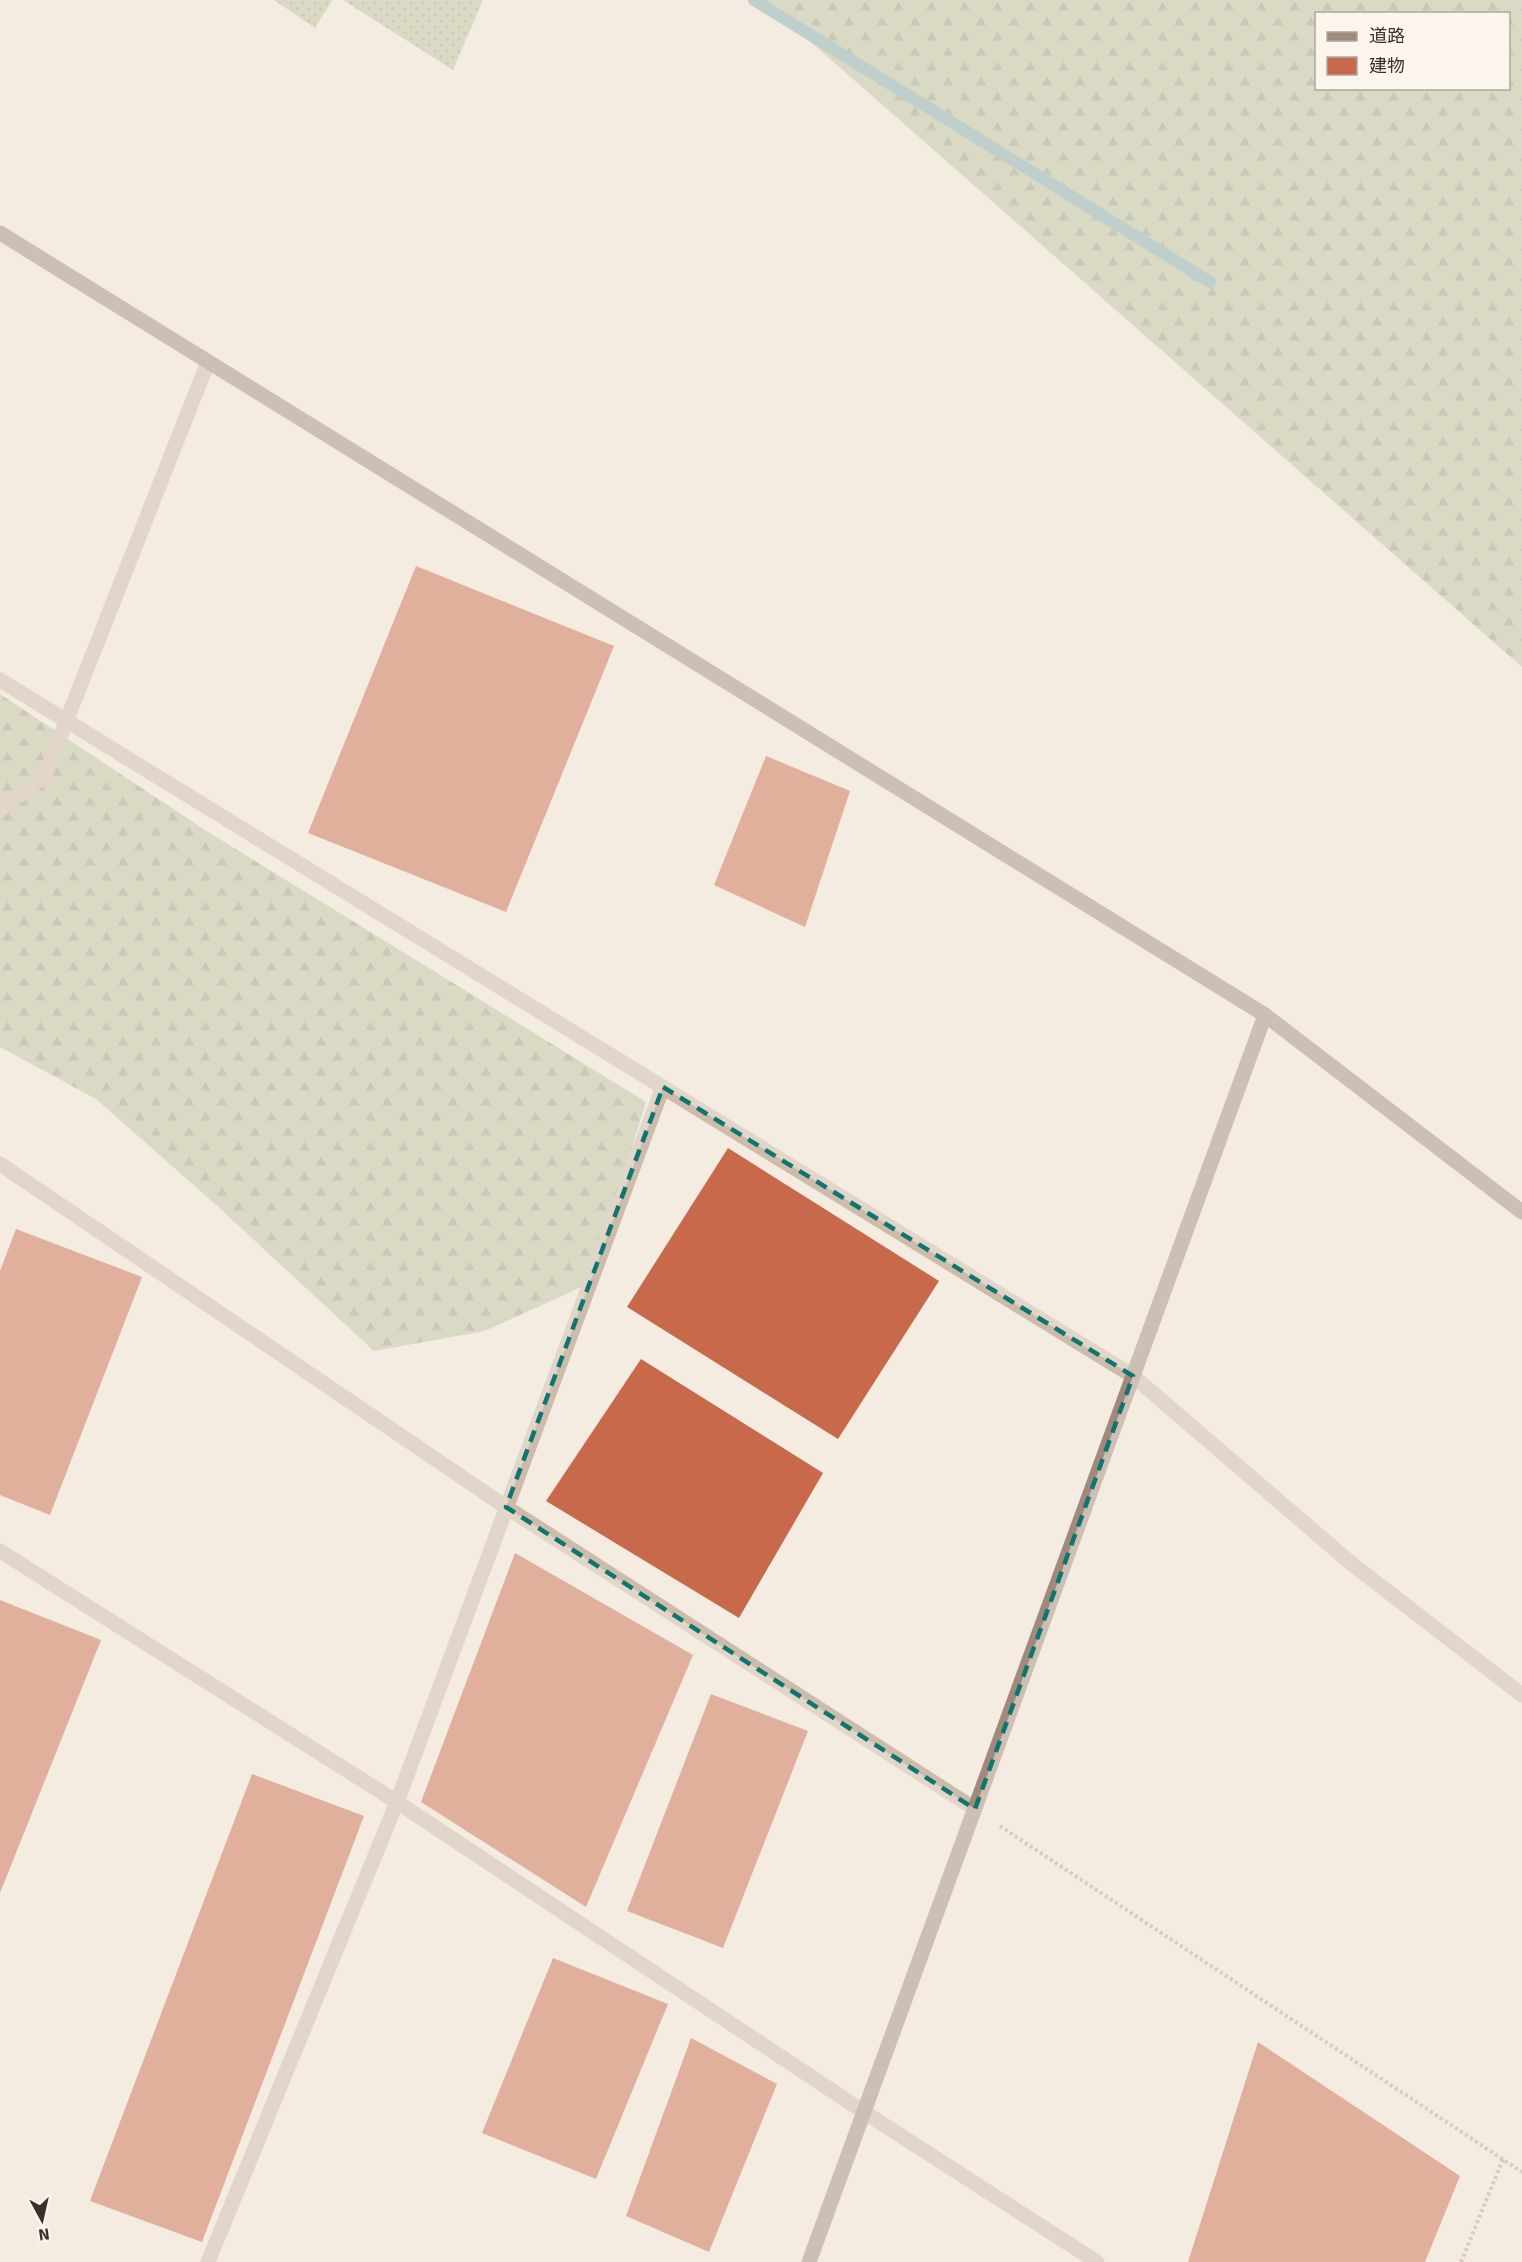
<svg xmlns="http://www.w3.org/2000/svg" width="1522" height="2262" viewBox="0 0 1522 2262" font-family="Signika,'Noto Sans JP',sans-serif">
  <defs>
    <pattern id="grass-dots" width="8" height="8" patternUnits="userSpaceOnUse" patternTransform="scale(1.5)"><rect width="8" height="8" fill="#b8c4a0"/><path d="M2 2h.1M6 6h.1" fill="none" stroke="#97a083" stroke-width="1.8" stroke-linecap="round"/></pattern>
    <pattern id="forest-firs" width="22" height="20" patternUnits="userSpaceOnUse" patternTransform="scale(1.5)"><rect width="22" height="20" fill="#b8c4a0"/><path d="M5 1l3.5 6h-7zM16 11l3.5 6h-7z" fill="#97a083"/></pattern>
  </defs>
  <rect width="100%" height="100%" fill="#f4ebe1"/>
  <!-- grass -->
  <g fill="url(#grass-dots)">
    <polygon points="274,0 332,0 315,28"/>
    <polygon points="343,0 483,0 453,70"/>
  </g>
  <!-- forest -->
  <g fill="url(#forest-firs)" fill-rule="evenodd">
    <path d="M763,0H1522V667ZM1316,14H1508V88H1316Z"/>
    <polygon points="0,694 205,830 646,1102 590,1283 485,1331 374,1351 214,1203 96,1099 0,1047"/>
  </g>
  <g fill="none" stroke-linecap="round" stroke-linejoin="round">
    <!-- stream -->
    <polyline stroke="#7fb0b2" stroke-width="12" points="754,0 1210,282"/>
  </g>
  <!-- building -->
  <g fill="#c8694b">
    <polygon points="416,566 614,646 506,912 308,833"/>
    <polygon points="766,756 850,791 805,927 714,885"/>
    <polygon points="728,1148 939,1281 838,1439 627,1307"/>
    <polygon points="16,1229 142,1277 50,1515 0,1495 0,1271"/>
    <polygon points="641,1359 823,1473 739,1618 546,1501"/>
    <polygon points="515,1553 693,1655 586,1907 421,1802"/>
    <polygon points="0,1600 101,1640 0,1893"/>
    <polygon points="711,1694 808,1731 723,1948 627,1911"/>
    <polygon points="252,1774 364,1816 202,2242 90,2201"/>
    <polygon points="553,1958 668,2004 596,2179 482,2133"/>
    <polygon points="691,2038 777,2084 709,2252 626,2216"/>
    <polygon points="1258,2042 1460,2176 1425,2262 1188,2262"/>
  </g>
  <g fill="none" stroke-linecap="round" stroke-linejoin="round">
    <!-- path -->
    <g stroke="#b9a596" stroke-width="4" stroke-dasharray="3 3" stroke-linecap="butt">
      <polyline points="1000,1826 1522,2172"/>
      <polyline points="1461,2262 1503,2159"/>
    </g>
    <!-- street -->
    <g stroke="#cdbbac" stroke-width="15">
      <polyline points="0,680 1133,1376 1352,1564 1522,1695"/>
      <polyline points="0,809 4,807 45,775 208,362"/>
      <polyline points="0,1164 506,1507 975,1809"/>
      <polyline points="0,1551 397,1802 864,2112 1097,2262"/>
      <polyline points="208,2262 397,1802 663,1087"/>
    </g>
    <!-- secondary -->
    <g stroke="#a18a7d" stroke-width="15">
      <polyline points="0,233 1265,1015 1522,1212"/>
      <polyline points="809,2262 1265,1015"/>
    </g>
  </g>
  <!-- marked area -->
  <path d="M0 0H1522V2262H0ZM663,1087L1133,1376L975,1809L506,1507Z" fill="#f4ebe1" fill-opacity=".55" fill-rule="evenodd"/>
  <path fill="none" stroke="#0f766e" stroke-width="4.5" stroke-dasharray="12 8" stroke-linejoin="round" d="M663,1087L1133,1376L975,1809L506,1507Z"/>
  <!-- legend -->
  <rect x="1315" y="12" width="195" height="78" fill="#fbf5ee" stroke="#aea6a0" stroke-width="1.5"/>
  <rect x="1327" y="32" width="30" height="9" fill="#a18a7d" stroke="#aea6a0" stroke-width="1.5"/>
  <text x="1369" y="42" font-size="18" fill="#3b302b">道路</text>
  <rect x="1327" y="57" width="30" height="18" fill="#c8694b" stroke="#aea6a0" stroke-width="1.5"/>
  <text x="1369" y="72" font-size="18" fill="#3b302b">建物</text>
  <!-- north arrow -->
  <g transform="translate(42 2220) rotate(172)" stroke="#fbf5ee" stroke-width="4.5" paint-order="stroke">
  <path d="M0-4.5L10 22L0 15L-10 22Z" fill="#3b302b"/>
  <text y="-9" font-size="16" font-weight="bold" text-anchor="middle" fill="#3b302b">N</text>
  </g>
</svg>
